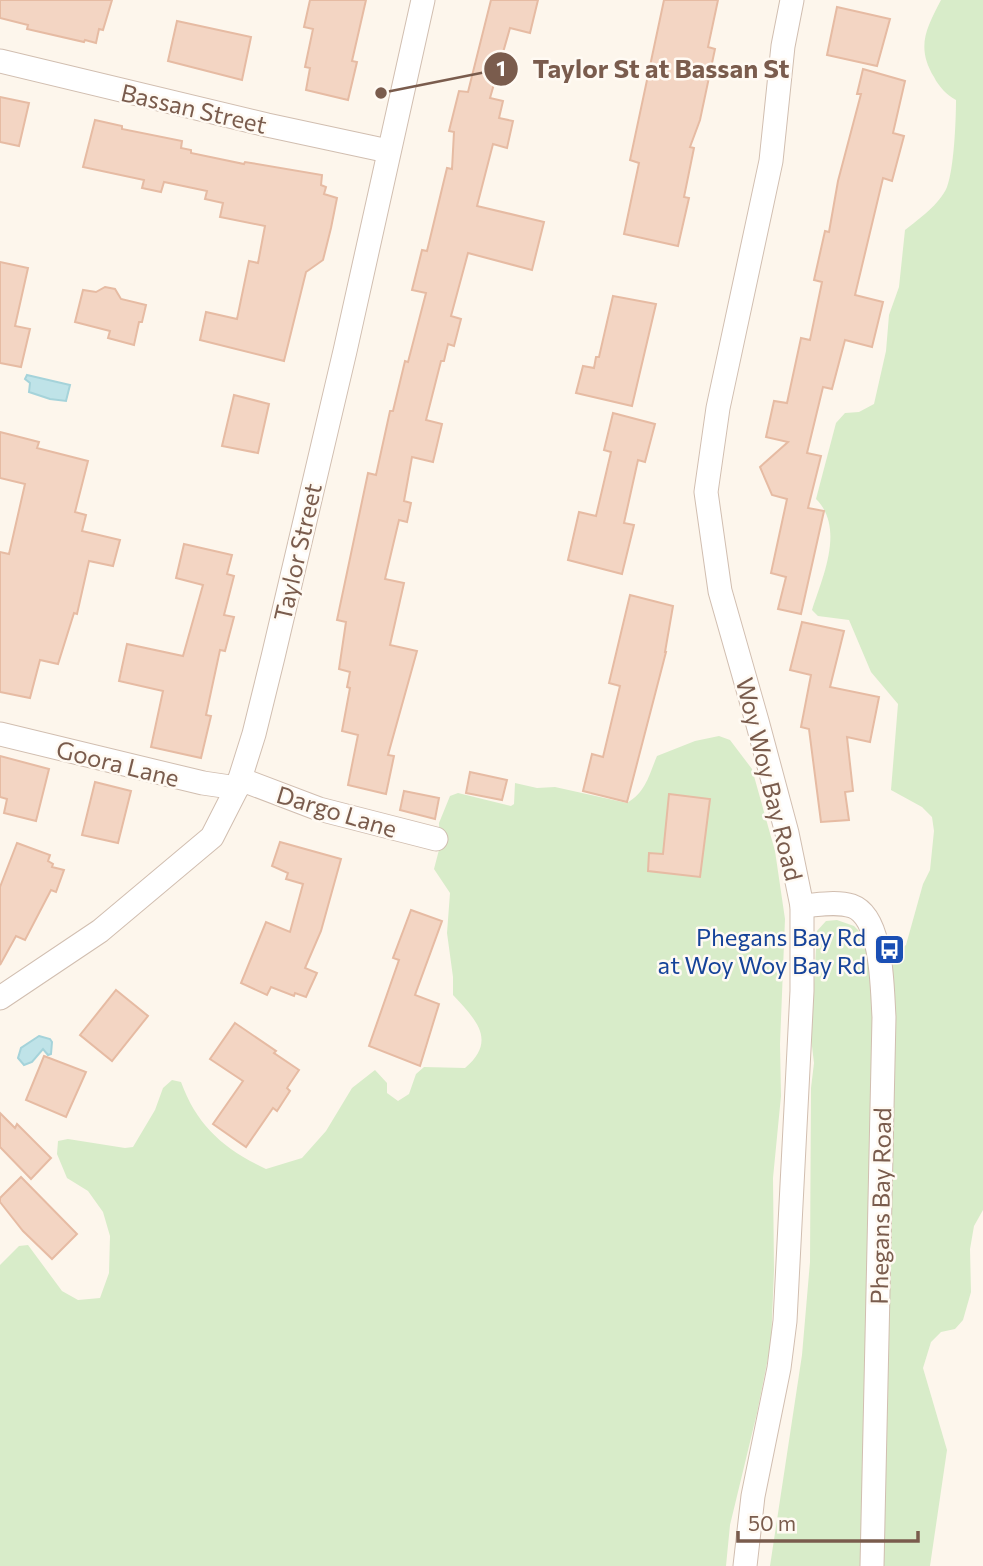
<svg xmlns="http://www.w3.org/2000/svg" width="983" height="1566" viewBox="0 0 983 1566" font-family="Commissioner,sans-serif">
  <rect width="100%" height="100%" fill="#fdf6ec"/>
  <!-- green -->
  <g fill="#d8ecc9">
    <path d="M941,0H983V1210L974,1226L970,1249L971,1292L963,1320L955,1329L941,1332L931,1342L923,1368L947,1450L930,1566H880L889,978L897,952L906,945L923,884L930,870L934,831L932,817L922,807L891,790L898,704L871,672L849,620L818,616L812,610C823,576 845,528 816,499L836,423L845,413L859,412L874,404L886,351L889,315L899,287L905,230C919,219 940,204 947,187C954,169 956,121 956,100C947,95 939,87 934,77C916,47 926,29 941,0Z"/>
    <path d="M719,736L730,740L752,769L775,851L785,919L780,1044L781,1096L773,1178L774,1271L771,1343L757,1413L730,1525L726,1566H0V1265L19,1246L28,1245L62,1291L78,1300L100,1298L109,1273L110,1236L103,1212L88,1191L67,1178L57,1154L58,1141L68,1139L125,1148L133,1147L155,1110L163,1088L172,1080L181,1082C197,1126 224,1149 266,1169L302,1158L326,1131L352,1088L375,1070L387,1083V1093L398,1101L409,1094L416,1074L424,1067L465,1068C498,1040 475,1019 453,995V977L447,933L450,893L434,869L440,846L439,823L450,796L458,793L511,806L514,804L515,783L537,788L555,787L627,803C646,792 649,775 657,756L695,741Z"/>
    <polygon points="837,920 854,926 865,937 875,990 864,1566 770,1566 802,1355 810,1262 811,1088 814,1063 811,1038 817,931 826,921"/>
  </g>
  <!-- water -->
  <g fill="#bfe3e8" stroke="#a5d3da" stroke-width="2">
    <polygon points="27,375 70,385 66,401 50,399 29,392 30,383 25,379"/>
    <polygon points="39,1036 50,1039 52,1042 51,1054 48,1055 43,1049 32,1062 24,1065 18,1058 21,1048"/>
  </g>
  <!-- building -->
  <g fill="#f3d5c3" stroke="#e6bba3" stroke-width="2">
    <polygon points="0,0 112,0 103,30 99,29 96,43 85,40 84,42 27,29 28,25 0,18"/>
    <polygon points="310,0 366,0 352,61 357,62 348,100 306,90 310,68 305,67 313,29 304,27"/>
    <polygon points="491,0 538,0 530,33 510,28 490,98 503,101 499,118 513,121 507,148 493,144 477,206 544,222 532,270 468,253 451,316 461,319 454,346 448,344 444,361 441,361 426,420 442,424 433,462 412,457 404,501 411,503 407,522 399,520 385,579 404,583 390,645 417,651 388,755 394,756 386,794 348,785 358,735 342,731 350,688 347,687 350,672 339,669 346,622 337,620 368,473 376,475 390,411 393,411 405,361 408,362 426,293 412,290 422,250 427,251 447,168 452,169 454,132 449,131 459,91 468,92"/>
    <polygon points="664,0 718,0 708,47 715,49 700,120 690,147 694,148 684,197 689,198 678,246 624,234 639,163 630,160"/>
    <polygon points="837,7 890,19 877,66 827,55"/>
    <polygon points="177,21 251,37 242,80 168,61"/>
    <polygon points="863,69 905,81 893,133 904,136 892,181 883,178 855,295 883,302 872,347 845,340 832,389 823,387 807,453 821,456 808,508 824,511 801,614 778,609 786,577 771,573 787,499 772,495 760,467 788,442 766,437 774,401 787,403 801,338 810,340 822,282 814,280 825,231 829,232 838,181 861,94 857,94"/>
    <polygon points="0,97 29,103 19,146 0,142"/>
    <polygon points="95,120 122,126 122,129 182,141 181,148 191,150 191,153 244,164 245,162 322,175 321,185 326,187 324,194 337,198 331,228 323,260 306,272 284,361 200,340 206,312 237,319 249,261 258,263 265,226 220,217 223,203 205,199 207,191 164,182 161,192 142,188 144,180 83,167"/>
    <polygon points="0,262 28,268 15,326 30,329 21,367 0,363"/>
    <polygon points="105,287 115,289 121,299 146,305 142,322 139,322 134,345 108,338 110,331 75,322 83,290 96,292"/>
    <polygon points="613,296 656,304 632,406 576,393 583,366 594,368 596,357 599,357"/>
    <polygon points="234,395 269,404 258,453 222,446"/>
    <polygon points="613,413 655,424 645,462 638,460 624,523 634,525 622,574 568,560 579,512 596,516 611,452 604,450"/>
    <polygon points="0,432 39,442 37,448 88,461 75,512 86,515 82,531 120,540 113,566 89,561 77,614 74,613 58,664 40,660 30,698 0,692 0,552 9,554 25,484 0,478"/>
    <polygon points="184,544 232,555 227,574 234,576 224,615 234,617 225,651 220,650 206,715 211,716 201,758 151,747 163,691 119,681 127,644 183,656 203,585 176,578"/>
    <polygon points="630,595 673,606 665,652 666,652 627,802 583,791 592,754 603,757 620,686 609,683"/>
    <polygon points="802,622 844,631 830,687 879,697 870,742 847,737 853,791 845,792 849,820 821,822 809,729 801,727 811,675 790,670"/>
    <polygon points="0,756 49,769 36,821 4,813 7,799 0,797"/>
    <polygon points="470,772 507,780 502,800 466,793"/>
    <polygon points="95,782 131,791 118,843 82,835"/>
    <polygon points="404,791 439,798 435,819 400,810"/>
    <polygon points="669,794 710,799 700,877 648,871 649,853 663,854"/>
    <polygon points="280,842 341,859 321,931 305,968 317,973 306,997 295,993 294,996 271,987 267,995 241,983 266,922 290,932 303,884 286,879 288,873 272,866"/>
    <polygon points="17,843 50,855 48,861 53,864 52,867 64,870 56,892 51,890 25,940 16,936 0,965 0,887"/>
    <polygon points="411,910 442,921 415,995 439,1004 420,1066 369,1046 399,960 393,958"/>
    <polygon points="116,990 148,1016 112,1061 80,1035"/>
    <polygon points="235,1023 276,1051 274,1053 299,1070 287,1088 290,1091 277,1111 273,1108 246,1147 213,1124 243,1081 210,1059"/>
    <polygon points="44,1056 86,1072 66,1117 26,1100"/>
    <polygon points="0,1113 15,1128 17,1124 51,1158 31,1179 0,1147"/>
    <polygon points="21,1177 77,1234 52,1259 23,1231 0,1202 0,1198"/>
  </g>
  <g fill="none" stroke-linecap="round" stroke-linejoin="round">
    <defs>
      <g id="minor">
        <polyline points="0,61 267,125 388,151"/>
        <polyline points="0,734 203,783 237,788"/>
        <polyline points="240,779 319,809 436,839"/>
        <path d="M802,906C818,905 836,901 852,906C883,917 882,989 884,1017L872,1566"/>
        <polyline points="0,998 100,931 212,837 237,788 254,734 273,657 345,351 423,0"/>
        <polyline points="745,1566 753,1496 779,1368 785,1321 802,991 802,906 787,833 757,721 720,591 706,492 718,408 771,161 783,46 792,0"/>
      </g>
    </defs>
    <!-- minor casing -->
    <use href="#minor" stroke="#d1beb0" stroke-width="25"/>
    <!-- minor -->
    <use href="#minor" stroke="#fff" stroke-width="23"/>
  </g>
  <!-- icons -->
  <defs>
    <symbol id="bus-square" viewBox="-11 -11 22 22"><rect x="-9" y="-9" width="18" height="18" rx="4" fill="#1a4fb4" stroke="#fffaf3"/><path d="M-5-6H5V4H4V6H2V4H-2V6H-4V4H-5ZM-3.5-4V0h7V-4ZM-3.5 1.2v1.5H-2V1.2ZM2 1.2v1.5H3.5V1.2Z" fill="#fff"/></symbol>
  </defs>
  <g fill-rule="evenodd">
    <use href="#bus-square" x="872" y="932" width="35" height="35"/>
  </g>
  <g text-anchor="middle" dominant-baseline="central" stroke-width="5" stroke-linejoin="round" paint-order="stroke">
    <!-- street labels -->
    <g font-size="24" fill="#7a5c4d" stroke="#fffaf3">
      <text transform="translate(194 108) rotate(13)">Bassan Street</text>
      <text transform="translate(297 552) rotate(-77)">Taylor Street</text>
      <text transform="translate(118 763) rotate(14)">Goora Lane</text>
      <text transform="translate(770 779) rotate(76)">Woy Woy Bay Road</text>
      <text transform="translate(337 811) rotate(17)">Dargo Lane</text>
      <text transform="translate(880 1206) rotate(-89)">Phegans Bay Road</text>
    </g>
    <!-- transit labels -->
    <g font-size="24" fill="#164399" stroke="#fffaf3" text-anchor="end">
      <text x="866" y="936">Phegans Bay Rd<tspan x="866" dy="28">at Woy Woy Bay Rd</tspan></text>
    </g>
  </g>
  <!-- callouts -->
  <path fill="none" stroke="#7a5c4d" stroke-width="2.5" d="M381 93L501 69"/>
  <g fill="#7a5c4d" stroke="#fffaf3" stroke-width="2.5">
    <circle cx="381" cy="93" r="7"/>
    <circle cx="501" cy="69" r="18"/>
  </g>
  <g font-size="21" text-anchor="middle" font-weight="bold" fill="#fff">
    <text x="501" y="76">1</text>
  </g>
  <g font-size="26" text-anchor="middle" font-weight="bold" fill="#7a5c4d" stroke="#fffaf3" stroke-width="5" stroke-linejoin="round" paint-order="stroke">
    <text x="661" y="78">Taylor St at Bassan St</text>
  </g>
  <!-- scale -->
  <path d="M738 1531v10h180v-10" fill="none" stroke="#7a5c4d" stroke-width="3.5"/>
  <text x="748" y="1531" font-size="21" fill="#7a5c4d" stroke="#fffaf3" stroke-width="5" paint-order="stroke">50 m</text>
</svg>
